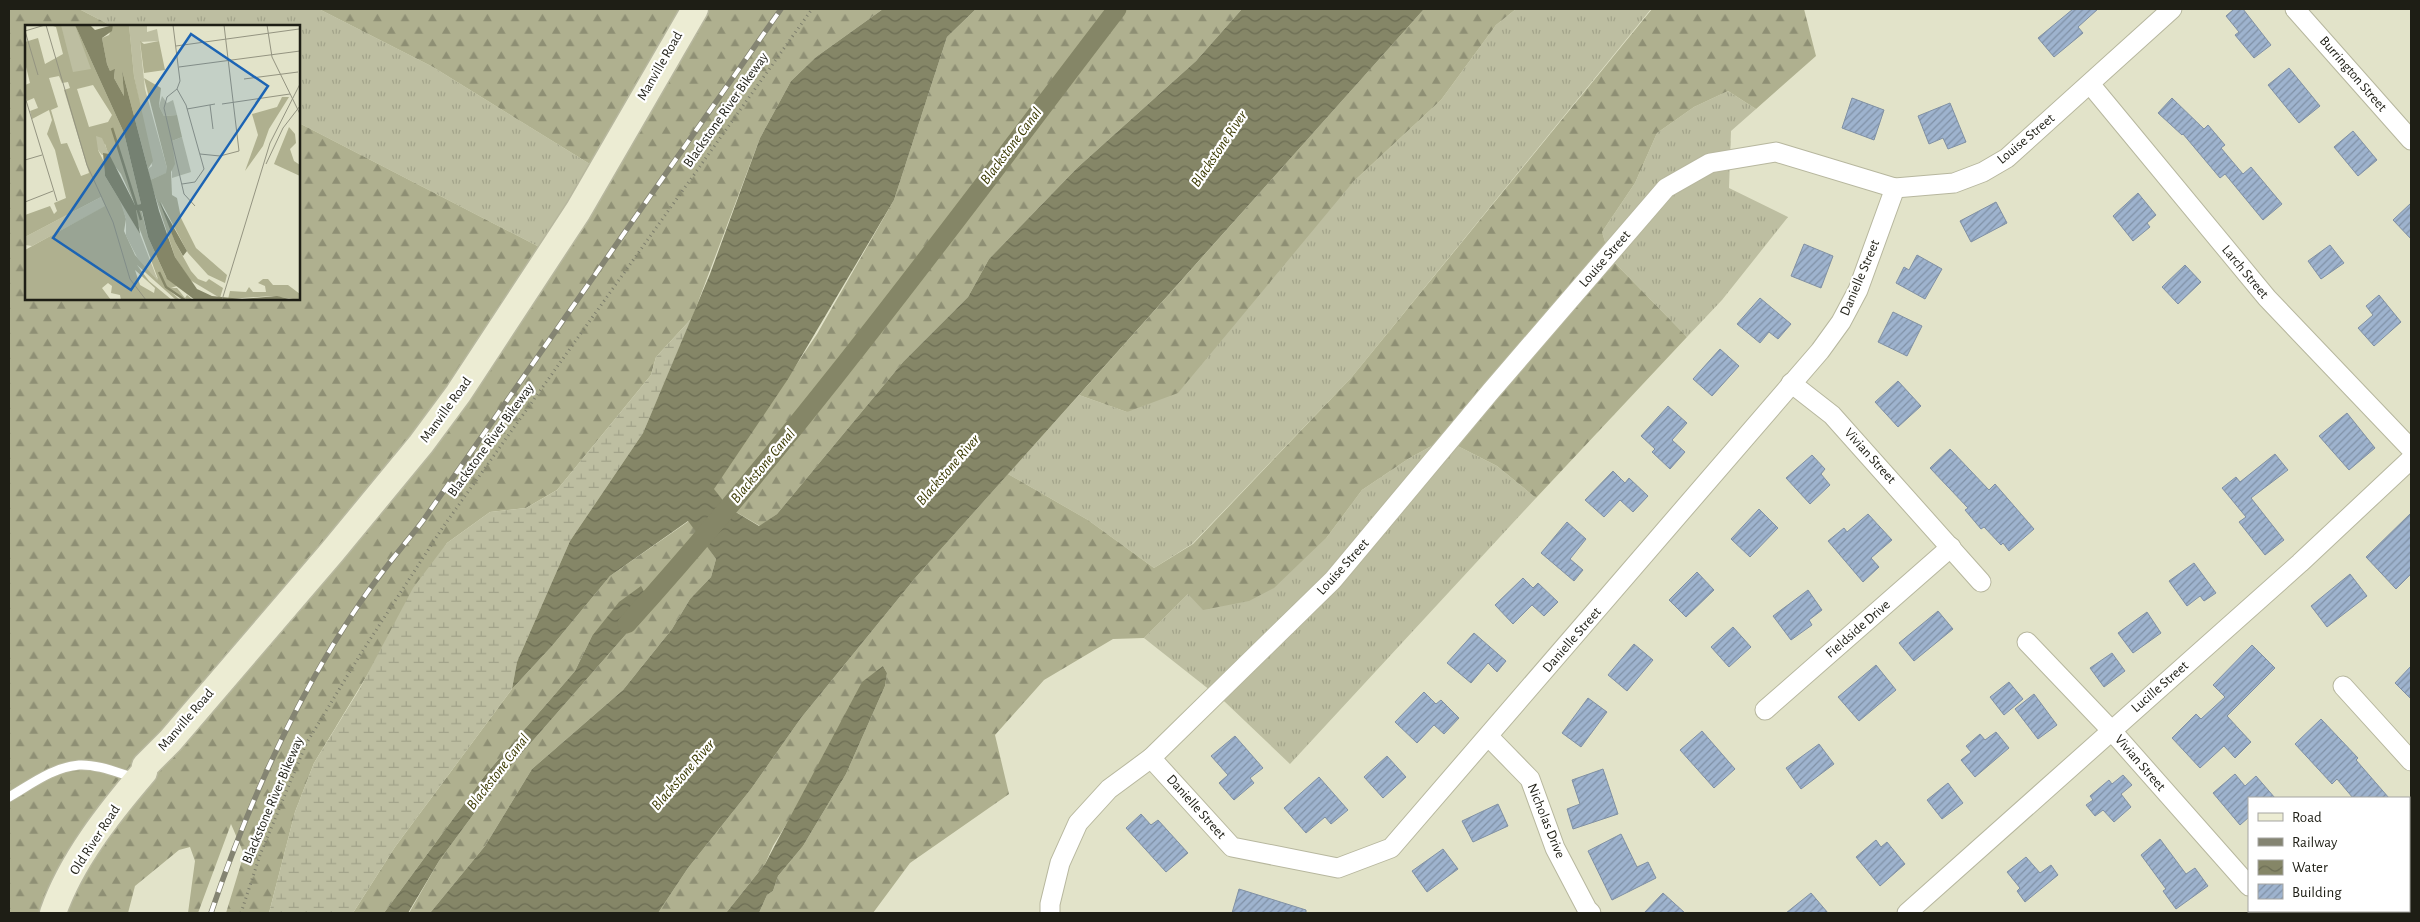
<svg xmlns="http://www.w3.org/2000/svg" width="2420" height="922" viewBox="0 0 2420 922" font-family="'Alegreya Sans',sans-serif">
  <defs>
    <pattern id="grass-tufts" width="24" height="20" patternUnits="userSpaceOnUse" patternTransform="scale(1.25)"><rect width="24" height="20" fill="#bdbea1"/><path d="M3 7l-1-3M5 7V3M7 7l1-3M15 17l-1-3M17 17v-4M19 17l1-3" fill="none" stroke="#a2a38a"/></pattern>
    <pattern id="forest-firs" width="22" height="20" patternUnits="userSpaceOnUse" patternTransform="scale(1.25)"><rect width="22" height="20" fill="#afb08f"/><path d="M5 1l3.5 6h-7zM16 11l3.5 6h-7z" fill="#8e8f74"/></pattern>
    <pattern id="wetland-marsh" width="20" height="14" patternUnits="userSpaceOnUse" patternTransform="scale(1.25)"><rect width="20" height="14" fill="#bdbea1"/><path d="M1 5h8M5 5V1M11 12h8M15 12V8" fill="none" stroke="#a2a38a"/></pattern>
    <pattern id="water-waves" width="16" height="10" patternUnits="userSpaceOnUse" patternTransform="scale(1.25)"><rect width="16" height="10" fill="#858667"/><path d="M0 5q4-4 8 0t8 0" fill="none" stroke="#6c6d54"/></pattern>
    <pattern id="building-hatch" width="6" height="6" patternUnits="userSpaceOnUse" patternTransform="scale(1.25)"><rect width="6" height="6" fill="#9eb3ce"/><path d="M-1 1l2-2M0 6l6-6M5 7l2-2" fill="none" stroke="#8091a6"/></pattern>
  </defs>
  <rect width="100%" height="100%" fill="#e2e3c9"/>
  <!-- grass -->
  <g fill="url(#grass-tufts)">
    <polygon points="79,9 319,9 433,67 593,166 547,251 299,123 299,26 112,26"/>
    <polygon points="1516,9 1651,9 1351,378 1192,544 1154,568 1088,520 1008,474 1079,395 1127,412 1353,182 1441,100 1496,25"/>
    <polygon points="1728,91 1756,109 1731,131 1729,188 1788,217 1722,300 1687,337 1610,258 1602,232 1635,183 1657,133 1694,107"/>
    <polygon points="1444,439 1497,466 1536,498 1290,764 1225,702 1144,638 1188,594 1327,537 1362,490 1408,459"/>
  </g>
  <!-- forest -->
  <g fill="url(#forest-firs)">
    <polygon points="9,9 79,9 112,26 26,26 26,299 299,299 299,123 547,251 593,166 433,67 319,9 883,9 816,57 791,81 760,138 692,318 656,357 651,375 557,490 526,508 490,512 447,543 314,763 295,812 269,913 226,913 244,854 231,824 198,913 188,913 195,861 190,847 179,850 135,886 128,913 9,913"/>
    <polygon points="976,9 1242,9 1196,61 1077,168 989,259 968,297 903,362 777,514 760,526 729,508 713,489 817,334 894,200 947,37"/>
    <polygon points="1424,9 1516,9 1496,25 1441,100 1353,182 1178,393 1127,412 1079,395"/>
    <polygon points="1652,9 1804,9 1816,56 1756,109 1728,91 1694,107 1657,133 1635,183 1602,232 1610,258 1687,337 1536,498 1497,466 1444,439 1408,459 1362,490 1327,537 1274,588 1249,601 1203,610 1188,594 1144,638 1113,639 1044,680 995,735 1009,794 910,863 873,913 759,913 767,895 773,891 778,876 803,846 846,774 885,686 887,673 883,666 773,846 765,864 726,913 658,913 688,868 751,789 801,718 916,577 1008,474 1088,520 1154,568 1193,544 1351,378"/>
    <polygon points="689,521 716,559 711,577 690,599 672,629 623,690 532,769 485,846 430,913 409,913 439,861 501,777 642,616 592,636 575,671 486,774 384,913 353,913 395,847 512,689 552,646 610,576"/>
  </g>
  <!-- wetland -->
  <polygon fill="url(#wetland-marsh)" points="692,318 643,433 570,541 517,662 512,689 395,847 353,913 269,913 295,812 314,763 359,690 413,588 447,543 490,512 526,508 557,490 651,375 656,357"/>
  <!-- water -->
  <g fill="url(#water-waves)">
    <polygon points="883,9 976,9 947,37 894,200 788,379 714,489 729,508 759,526 777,514 903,362 968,297 989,259 1077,168 1196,61 1242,9 1424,9 916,577 801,718 751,789 688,868 658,913 430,913 485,846 532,769 623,690 672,629 690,599 711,577 716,559 688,521 610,576 552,646 512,689 517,662 570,541 643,433 710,274 760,138 791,81 816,57"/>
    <polygon points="641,586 647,597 642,616 501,777 439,861 408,913 384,913 486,774 575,671 592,636 619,602"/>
    <polygon points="883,666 887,673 885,686 846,774 803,846 778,876 773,891 767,895 759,913 726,913 765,864 862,682"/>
  </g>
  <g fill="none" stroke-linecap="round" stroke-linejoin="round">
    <!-- canal -->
    <path stroke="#858667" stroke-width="19" d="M627,624C803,429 958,217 1117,9"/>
  </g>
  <!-- building -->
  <g fill="url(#building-hatch)" stroke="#8090a3">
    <polygon points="2073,9 2098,9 2078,27 2083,33 2054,57 2038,38"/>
    <polygon points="2234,9 2243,9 2271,45 2254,58 2235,35 2239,32 2226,16"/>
    <polygon points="2289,68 2320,106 2299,123 2268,85"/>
    <polygon points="1852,98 1884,110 1874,140 1842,128"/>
    <polygon points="2172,98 2204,129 2208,125 2225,145 2221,148 2243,174 2251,167 2282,204 2263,220 2225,174 2220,178 2183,134 2182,135 2158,113"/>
    <polygon points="1950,103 1966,142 1948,149 1943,138 1929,144 1918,116"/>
    <polygon points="2353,131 2377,160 2358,176 2334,147"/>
    <polygon points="2138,193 2156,215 2147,223 2150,227 2133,241 2113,216"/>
    <polygon points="1996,202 2007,223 1971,242 1960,221"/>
    <polygon points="2411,203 2411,239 2393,220"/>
    <polygon points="1804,244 1833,256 1821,288 1791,276"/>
    <polygon points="2330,245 2344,263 2321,279 2308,261"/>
    <polygon points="1917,255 1942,269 1925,299 1896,283 1904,267 1909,270"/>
    <polygon points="2185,265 2201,282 2178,304 2162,287"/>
    <polygon points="2379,295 2401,322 2374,346 2358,328 2373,315 2366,306"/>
    <polygon points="1760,298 1791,324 1778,339 1769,332 1760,343 1737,324"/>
    <polygon points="1893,312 1922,326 1907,356 1878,342"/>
    <polygon points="1720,349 1739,366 1712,396 1693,379"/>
    <polygon points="1898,381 1921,406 1898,427 1875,402"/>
    <polygon points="1668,406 1687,423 1672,440 1685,452 1670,469 1652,452 1655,449 1641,436"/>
    <polygon points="2347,413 2375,448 2349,470 2319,436"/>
    <polygon points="1950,449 1989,490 1995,484 2034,529 2009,551 2003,543 2001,545 1984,527 1981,529 1965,510 1968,508 1930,468"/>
    <polygon points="2275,454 2288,470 2251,498 2284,540 2265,555 2239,522 2246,517 2222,488 2236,477 2240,482"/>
    <polygon points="1812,455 1825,469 1821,474 1830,485 1810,504 1786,478"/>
    <polygon points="1613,471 1625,483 1629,478 1648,496 1633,512 1620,500 1604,517 1585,500"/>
    <polygon points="1759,509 1778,528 1750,557 1731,539"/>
    <polygon points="2411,513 2411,574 2396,589 2366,557"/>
    <polygon points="1868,514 1892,540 1871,558 1879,567 1863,582 1828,541 1844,528 1847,532"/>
    <polygon points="1567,522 1586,539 1570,559 1583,570 1574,581 1541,553"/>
    <polygon points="2194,563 2216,593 2204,601 2200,596 2187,606 2169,581"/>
    <polygon points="1697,572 1714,590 1686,617 1669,600"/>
    <polygon points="2350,574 2367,596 2327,627 2311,606"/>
    <polygon points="1523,578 1533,588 1538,583 1558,602 1544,616 1532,605 1513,624 1495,605"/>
    <polygon points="1808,590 1822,610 1809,620 1812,625 1791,640 1773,616"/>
    <polygon points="1938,611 1953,629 1914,661 1899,643"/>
    <polygon points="2147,612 2161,633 2133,653 2118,633"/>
    <polygon points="1733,627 1751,647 1729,667 1711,647"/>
    <polygon points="1474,633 1506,661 1497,672 1488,663 1471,683 1447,663"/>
    <polygon points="1634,644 1653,660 1627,691 1608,675"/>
    <polygon points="2252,645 2275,668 2227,716 2251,742 2235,758 2224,746 2200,768 2172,738 2196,714 2201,719 2225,697 2213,685"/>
    <polygon points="2112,653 2125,671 2104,687 2090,668"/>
    <polygon points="1876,665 1896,690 1859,721 1838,697"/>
    <polygon points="2411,666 2411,699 2395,683"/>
    <polygon points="2009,682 2023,699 2004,715 1990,697"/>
    <polygon points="1424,692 1436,704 1441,700 1459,718 1444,734 1434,725 1417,743 1395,722"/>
    <polygon points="2034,694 2057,725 2038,739 2015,709"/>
    <polygon points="1588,698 1607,712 1581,747 1562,733"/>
    <polygon points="2321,719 2358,758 2356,760 2389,798 2353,798 2337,779 2332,784 2295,744"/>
    <polygon points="1702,731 1735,769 1714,788 1680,750"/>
    <polygon points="1996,732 2009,748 1975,777 1961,760 1971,752 1966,746 1980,734 1985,740"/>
    <polygon points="1235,736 1263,768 1250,778 1254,783 1234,800 1219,783 1228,775 1211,756"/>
    <polygon points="1819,744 1834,764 1801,789 1786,768"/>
    <polygon points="1387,756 1406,777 1383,798 1364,777"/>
    <polygon points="1603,769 1618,814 1573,829 1567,809 1580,804 1572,780"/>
    <polygon points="2235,774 2245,786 2256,776 2275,798 2249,798 2249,817 2240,825 2213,793"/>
    <polygon points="2123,775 2132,785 2121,794 2131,807 2114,822 2103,810 2095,816 2086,805 2093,800 2090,796 2109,780 2112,784"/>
    <polygon points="1319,777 1348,810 1331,824 1325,817 1306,833 1284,808"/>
    <polygon points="1948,783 1963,803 1942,819 1927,800"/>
    <polygon points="1498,804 1508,826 1473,842 1462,821"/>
    <polygon points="1141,814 1151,825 1158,820 1188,853 1166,872 1126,828"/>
    <polygon points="1621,834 1637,867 1648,862 1656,878 1612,900 1588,851"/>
    <polygon points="2160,839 2186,874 2195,868 2208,886 2176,909 2163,891 2166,889 2141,855"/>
    <polygon points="1876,840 1881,847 1887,842 1905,864 1880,886 1856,857"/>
    <polygon points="1443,849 1458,869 1427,892 1412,871"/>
    <polygon points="2026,857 2040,873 2051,865 2058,875 2025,902 2017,891 2020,888 2007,872"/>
    <polygon points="1239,889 1306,910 1306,913 1232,913"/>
    <polygon points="1663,893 1685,913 1644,913"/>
    <polygon points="1811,893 1828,913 1786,913"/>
  </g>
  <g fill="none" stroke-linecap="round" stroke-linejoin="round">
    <defs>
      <path id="lane" d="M9,797C30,785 53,767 79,765C97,764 118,773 135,778"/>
      <g id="street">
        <polyline points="2295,9 2411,140"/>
        <polyline points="2090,84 2267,298 2411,449"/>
        <polyline points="1791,383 1832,415 1981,582"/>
        <polyline points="2027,642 2111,730 2249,886"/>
        <polyline points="2343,686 2411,761"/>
        <polyline points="1765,710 1951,547"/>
        <polyline points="1489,737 1530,779 1555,848 1587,909 1591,913"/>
        <polyline points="1151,758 1232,847 1338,868 1391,848 1820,351 1841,322 1858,290 1895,188"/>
        <polyline points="2271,911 2273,913"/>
        <polyline points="1050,913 1050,904 1060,863 1078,823 1109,789 1151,758 1333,580 1491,391 1666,188 1710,163 1776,152 1895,188 1954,183 1983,172 2007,158 2172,9"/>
        <polyline points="1907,913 2300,563 2411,459"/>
      </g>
      <path id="secondary" d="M53,913C71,861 109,813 144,772L145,766L170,741L332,552L421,444L458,394L578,211L695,9"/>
    </defs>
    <!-- lane casing -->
    <use href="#lane" stroke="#b7b79e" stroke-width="11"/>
    <!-- street casing -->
    <use href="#street" stroke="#b7b79e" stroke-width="21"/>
    <!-- secondary casing -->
    <use href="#secondary" stroke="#b7b79e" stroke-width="29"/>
    <!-- path -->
    <polyline stroke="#7d7e6d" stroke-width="3" stroke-dasharray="1 4" stroke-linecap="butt" points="241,913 260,855 306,744 360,655 443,527 812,9"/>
    <!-- lane -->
    <use href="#lane" stroke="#fff" stroke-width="9"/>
    <!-- street -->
    <use href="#street" stroke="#fff" stroke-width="19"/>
    <!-- secondary -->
    <use href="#secondary" stroke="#ececd3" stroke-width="26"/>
    <defs>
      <path id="rail" d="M211,913C247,807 293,703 356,609C376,578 400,550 422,522L781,9"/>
    </defs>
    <!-- rail casing -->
    <use href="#rail" stroke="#848472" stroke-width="5.5"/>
    <!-- rail -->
    <use href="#rail" stroke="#fff" stroke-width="4" stroke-dasharray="11" stroke-linecap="butt"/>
  </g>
  <g text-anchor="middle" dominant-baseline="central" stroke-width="4.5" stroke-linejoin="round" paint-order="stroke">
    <!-- street labels -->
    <g font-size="14" fill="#1e1e15" stroke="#fff">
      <text transform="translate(660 66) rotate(-60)">Manville Road</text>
      <text transform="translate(2353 74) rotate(49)">Burrington Street</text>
      <text transform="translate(726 110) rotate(-55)">Blackstone River Bikeway</text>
      <text transform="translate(2026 139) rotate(-40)">Louise Street</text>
      <text transform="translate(1605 259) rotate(-49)">Louise Street</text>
      <text transform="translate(2245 272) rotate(50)">Larch Street</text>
      <text transform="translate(1860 278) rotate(-67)">Danielle Street</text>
      <text transform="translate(446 410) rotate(-54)">Manville Road</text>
      <text transform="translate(491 440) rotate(-54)">Blackstone River Bikeway</text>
      <text transform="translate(1870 456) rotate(48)">Vivian Street</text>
      <text transform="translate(1343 567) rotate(-48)">Louise Street</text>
      <text transform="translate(1858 629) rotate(-41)">Fieldside Drive</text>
      <text transform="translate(1572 640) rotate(-49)">Danielle Street</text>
      <text transform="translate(2160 687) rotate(-41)">Lucille Street</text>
      <text transform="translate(186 720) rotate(-49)">Manville Road</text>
      <text transform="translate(2140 763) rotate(49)">Vivian Street</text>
      <text transform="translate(273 800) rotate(-67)">Blackstone River Bikeway</text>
      <text transform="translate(1196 807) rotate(48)">Danielle Street</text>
      <text transform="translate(1546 821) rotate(68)">Nicholas Drive</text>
      <text transform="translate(95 840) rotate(-57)">Old River Road</text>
    </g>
    <!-- water labels -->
    <g font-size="15" font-style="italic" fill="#3a3900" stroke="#fff">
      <text transform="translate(1011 146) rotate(-53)">Blackstone Canal</text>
      <text transform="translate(1219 149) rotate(-56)">Blackstone River</text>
      <text transform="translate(763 466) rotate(-50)">Blackstone Canal</text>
      <text transform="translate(948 470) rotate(-49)">Blackstone River</text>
      <text transform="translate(498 772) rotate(-52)">Blackstone Canal</text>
      <text transform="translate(683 775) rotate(-49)">Blackstone River</text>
    </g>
  </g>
  <!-- overview -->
  <g transform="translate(25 25)">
    <rect width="275" height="275" fill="#e2e3c9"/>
    <path d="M104,0L122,1V7L132,4L134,16L115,17L120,64L142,143V148L125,155L123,144L127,141L109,51ZM137,71L142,78L148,75L152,90L139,91L134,81ZM157,112L166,147L147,153V116ZM76,172L81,181L7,221L0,220V212Z" fill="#bdbea1"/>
    <path d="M25,0H50L99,108L116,179L110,180L96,149L85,135L80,119L73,125L79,137L80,151L97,179L101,194L99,206L110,230L133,254L111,194V184H116L123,212L141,252L152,261L146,263H152L160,273L162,270L168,275H163L143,264L155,275L150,274L112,240L124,256L147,275H96L95,270L86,268L87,261L83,258L77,263L86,275H0V225L80,181L76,172L0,212V190L25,181L29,189L32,186L29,178L41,173L30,125L22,109L27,95L24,85L7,94L5,86L13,83L9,73L2,76L0,71V60L5,58L0,38V17L13,13L20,39L38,29L31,2ZM34,51L37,58L43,57L45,63L39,65L64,148L56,151L42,118L36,119L26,85L33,82L24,53ZM68,60L87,90L83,97L64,102L52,64ZM110,245L130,263L129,268L115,260ZM88,0H104L109,51L128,136L123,144L97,45L99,71L89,53L90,45L85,46L82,39L77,13L84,10ZM115,16L119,19L134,16L140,45L119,48ZM119,53L136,63L134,81L139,91L152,90L157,112L147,116L150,139L146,147L147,170L152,173L156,193L171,223L202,250L200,258L183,250L163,228L136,177L150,217L166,246L173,254L181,257L184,254L198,263L195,273L165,255L150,232L125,155L141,148L142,143ZM257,72H264L244,104L238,121L220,146L233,110L227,89L252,82ZM264,102L270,109L271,118L265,124L269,136L275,140V151L249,139ZM238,254H243L248,260H263L275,269V275L247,271L203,274L205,266L221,267L224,262L228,267H241L240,261L233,258Z" fill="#afb08f" fill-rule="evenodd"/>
    <path d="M71,111L77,113L84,129L77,130L73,125ZM94,173L115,209L133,256L113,234L101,211V194Z" fill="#bdbea1"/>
    <path d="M36,0H50L66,44L48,47Z" fill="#bdbea1"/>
    <path d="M50,0H65L70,5L88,0L87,6L77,13L82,39L85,46L90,44L89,53L99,71L97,45L134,186L150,232L172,264L187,271L217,274L252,271L268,275H170L142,254L123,212L117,186L111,185L115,209L80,151L78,128L84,129L110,180L116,179L99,108ZM134,176L162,226L158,231L150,217Z" fill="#858667"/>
    <path fill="none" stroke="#858667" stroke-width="2.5" d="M87,103L116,195M134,247L141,262L160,275"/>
    <path fill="none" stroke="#949481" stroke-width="1" d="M21,0L62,140L88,197L105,254L121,275M148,0L155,56L152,64L142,72L139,83L159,169L170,181M242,0L247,32L275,89M151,21L274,4M154,42L275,26M13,50L0,6L20,0M219,54L273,47M152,64L161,80L179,144L170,157L157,159M0,72L32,176M197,79L265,69M185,80L188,104M162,84L190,79M175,129L195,131L214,126L199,0M0,135L17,130M241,139L258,103L275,81M0,177L28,166M197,275L245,118L275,59"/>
    <path fill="#1c64b4" fill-opacity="0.15" stroke="#1c64b4" stroke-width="2.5" d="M166,9L243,61L106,265L28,213Z"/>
    <rect width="275" height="275" fill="none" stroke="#1e1e15" stroke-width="2.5"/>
  </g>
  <!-- border -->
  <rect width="2420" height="922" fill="none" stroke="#1e1e15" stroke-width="20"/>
  <!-- legend -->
  <rect x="2248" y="797" width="162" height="115" fill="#ffffff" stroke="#a5a5a1"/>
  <rect x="2258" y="813" width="25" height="8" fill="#ececd3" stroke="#a5a5a1"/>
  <text x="2292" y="822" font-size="15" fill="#1e1e15">Road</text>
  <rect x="2258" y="838" width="25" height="8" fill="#848472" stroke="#a5a5a1"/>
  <text x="2292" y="847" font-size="15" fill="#1e1e15">Railway</text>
  <rect x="2258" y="860" width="25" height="15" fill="url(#water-waves)" stroke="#a5a5a1"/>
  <text x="2292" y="872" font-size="15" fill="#1e1e15">Water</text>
  <rect x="2258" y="884" width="25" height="15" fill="url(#building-hatch)" stroke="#a5a5a1"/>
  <text x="2292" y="897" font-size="15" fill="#1e1e15">Building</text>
</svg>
